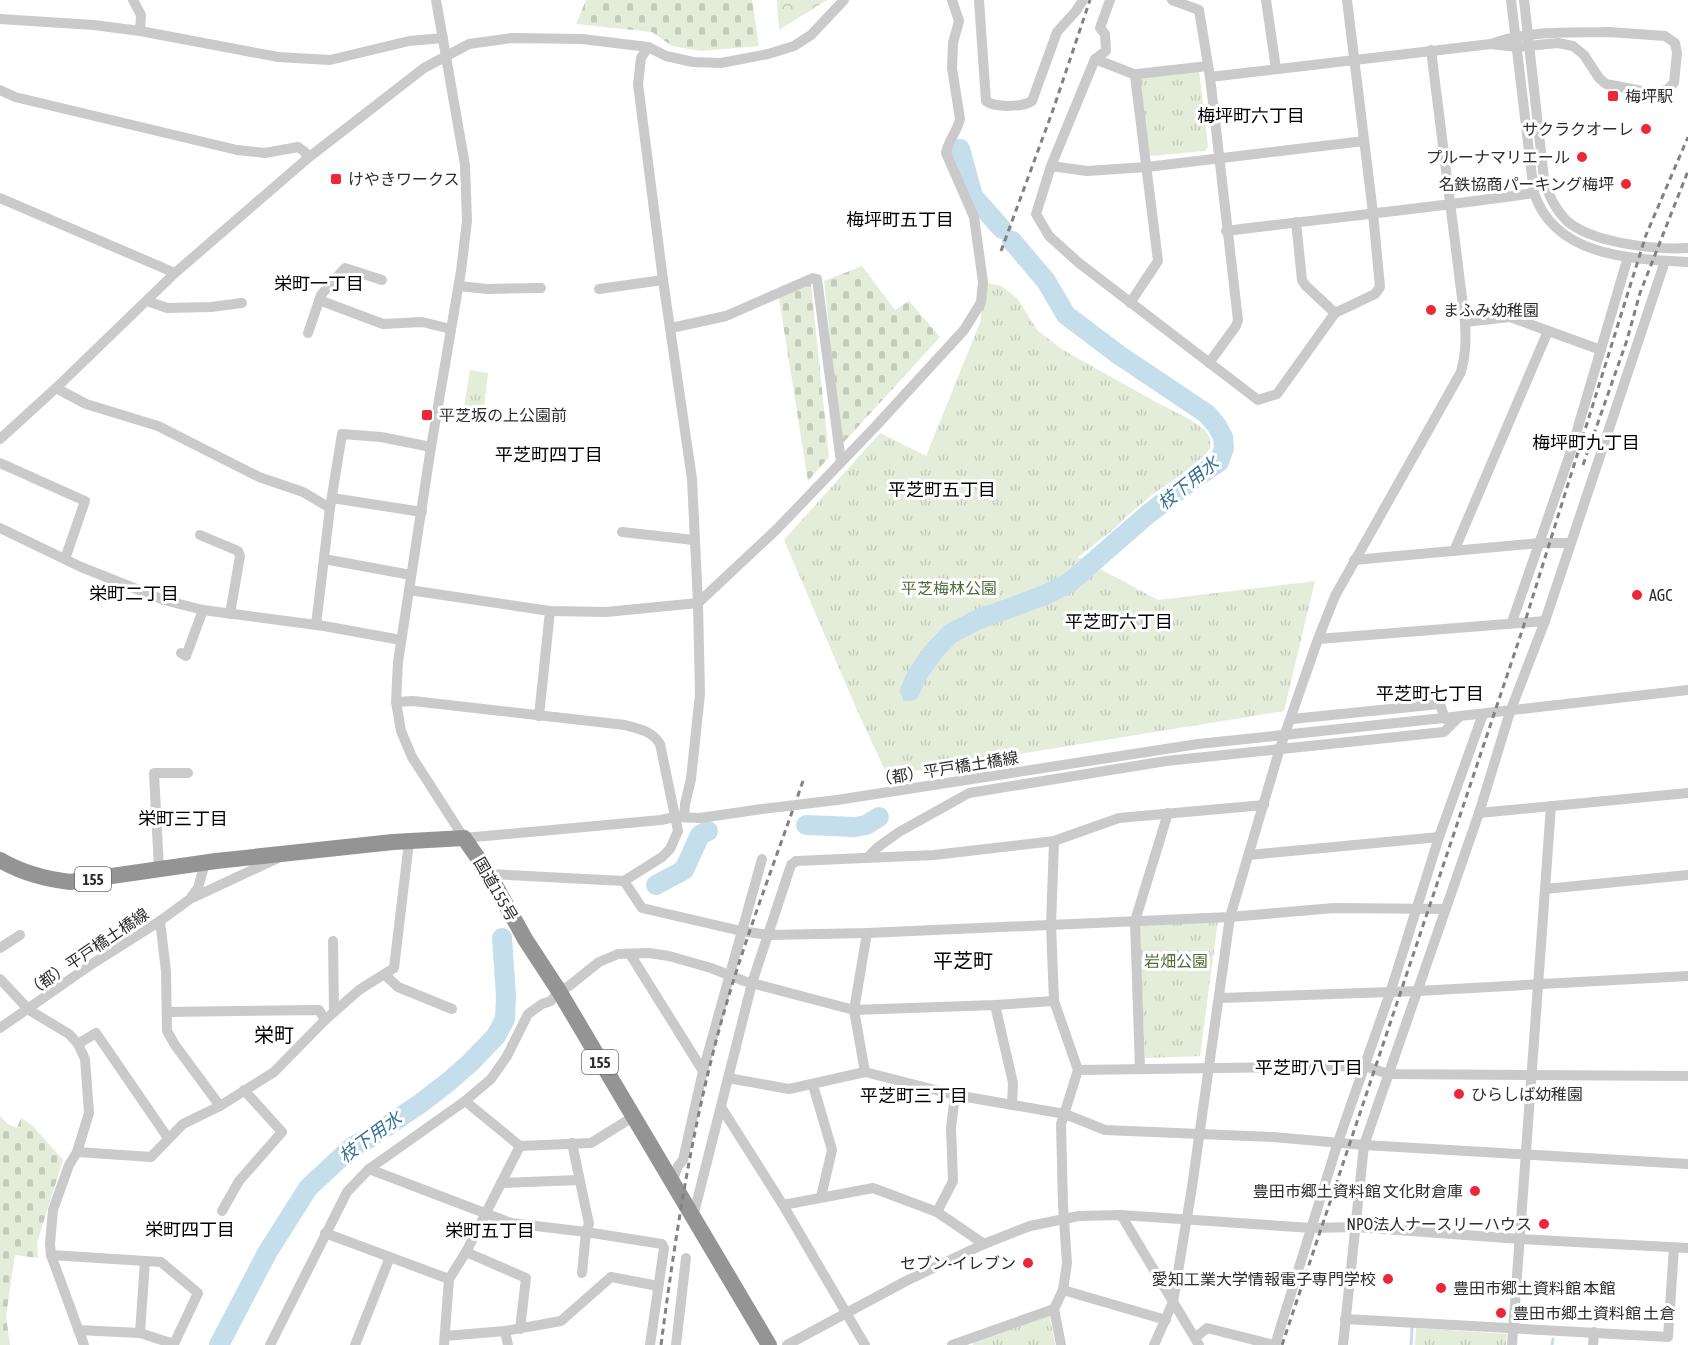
<svg xmlns="http://www.w3.org/2000/svg" width="1688" height="1345" viewBox="0 0 1688 1345" font-family="'Asap Condensed','Noto Sans JP',sans-serif">
  <defs>
    <pattern id="forest-crowns" width="20" height="18" patternUnits="userSpaceOnUse" patternTransform="scale(1.5)"><rect width="20" height="18" fill="#e4ecda"/><path d="M2 6a3 3 0 1 1 6 0M12 15a3 3 0 1 1 6 0" fill="none" stroke="#c4cbbb"/></pattern>
    <pattern id="cemetery-stones" width="16" height="16" patternUnits="userSpaceOnUse" patternTransform="scale(1.5)"><rect width="16" height="16" fill="#e4ecda"/><path d="M2 7V4a2 2 0 0 1 4 0v3zM10 15v-3a2 2 0 0 1 4 0v3z" fill="#c4cbbb"/></pattern>
    <pattern id="park-tufts" width="24" height="20" patternUnits="userSpaceOnUse" patternTransform="scale(1.5)"><rect width="24" height="20" fill="#e4ecda"/><path d="M3 7l-1-3M5 7V3M7 7l1-3M15 17l-1-3M17 17v-4M19 17l1-3" fill="none" stroke="#c4cbbb"/></pattern>
  </defs>
  <rect width="100%" height="100%" fill="#fff"/>
  <!-- forest -->
  <polygon fill="url(#forest-crowns)" points="777,0 827,0 779,30"/>
  <!-- cemetery -->
  <g fill="url(#cemetery-stones)">
    <polygon points="586,0 752,0 759,46 701,51 672,46 652,32 576,24"/>
    <polygon points="862,266 895,310 909,301 940,337 844,442 841,441 824,281"/>
    <polygon points="811,284 829,457 808,481 778,292"/>
    <polygon points="0,1116 8,1124 17,1128 21,1118 32,1125 63,1160 37,1243 38,1258 15,1255 6,1316 10,1345 0,1345"/>
  </g>
  <!-- park -->
  <g fill="url(#park-tufts)">
    <polygon points="1199,70 1208,147 1205,151 1150,156 1138,78"/>
    <polygon points="983,282 1001,286 1017,298 1038,331 1063,350 1156,402 1191,420 1205,430 1210,438 1210,449 1204,456 1178,477 1153,494 1127,516 1114,529 1078,557 1158,600 1315,581 1284,711 896,774 889,779 856,708 784,540 880,433 926,456 981,320"/>
    <polygon points="470,370 488,373 483,417 463,413"/>
    <polygon points="1218,920 1200,1056 1145,1058 1139,924"/>
    <polygon points="1049,1313 1055,1345 973,1345 972,1342"/>
    <polygon points="1416,1328 1507,1334 1506,1345 1415,1345"/>
  </g>
  <g fill="none" stroke-linecap="round" stroke-linejoin="round">
    <!-- stream -->
    <g stroke="#c5deec" stroke-width="3">
      <polyline points="1411,1345 1412,1328"/>
      <polyline points="1552,1345 1553,1339"/>
    </g>
    <!-- river -->
    <g stroke="#c5deec" stroke-width="20">
      <polyline points="960,149 973,196 1002,229"/>
      <polyline points="910,691 917,675 935,650 950,634 977,620 1045,595 1069,583 1147,515 1188,483 1219,462 1224,448 1223,437 1217,426 1207,414 1119,355 1066,315 1046,281 1012,241"/>
      <polyline points="806,825 855,827 866,825 879,817"/>
      <polyline points="656,885 684,870 700,835 708,831"/>
      <polyline points="219,1345 267,1253 308,1188 352,1147 368,1139 421,1103 447,1083 470,1063 496,1036 505,1019 506,996 502,938"/>
    </g>
    <!-- minor -->
    <g stroke="#cacaca" stroke-width="10">
      <polyline points="133,0 141,15 140,31"/>
      <polyline points="436,0 465,165 467,221 461,271 431,447 398,662 396,702 401,731 412,757 464,838 661,820 675,817 700,818 762,809"/>
      <path d="M979,0L986,101C995,108 1023,107 1032,101L1057,32L1076,11L1083,0"/>
      <polyline points="1110,0 1100,28 1105,34 1106,51 1095,59 1051,166 1036,214 1049,236 1079,263 1258,400 1277,394 1335,313 1375,294 1380,287 1373,213 1347,0"/>
      <polyline points="1172,0 1199,10 1210,77 1238,320 1236,326 1209,363"/>
      <polyline points="1266,0 1276,69"/>
      <path d="M1511,0L1534,193C1555,257 1631,259 1688,262"/>
      <path d="M1524,0L1544,179C1548,195 1554,208 1566,220C1590,243 1656,250 1688,248"/>
      <polyline points="0,19 94,25 140,31 278,57 330,60 409,41 443,38"/>
      <path d="M1609,32L1665,36L1675,43L1677,53L1674,83L1667,90L1652,93L1606,84L1599,78L1584,55L1573,46L1558,43L1517,47L1491,44C1529,30 1569,33 1609,32Z"/>
      <polyline points="648,47 641,58 638,84 663,280 692,479 698,603 700,694 691,779 685,804 684,817"/>
      <polyline points="1095,59 1136,75"/>
      <polyline points="1210,77 1491,44"/>
      <polyline points="0,90 15,97 237,150 265,153 298,147 305,152 308,158"/>
      <polyline points="1051,166 1087,171 1147,167 1364,141"/>
      <polyline points="0,198 175,273"/>
      <polyline points="1296,222 1302,280 1305,285 1335,313"/>
      <path d="M1226,231C1329,218 1431,208 1534,193"/>
      <polyline points="459,286 487,289 541,288"/>
      <polyline points="599,289 663,280"/>
      <polyline points="319,300 383,324 422,322 451,329"/>
      <polyline points="147,301 167,308 211,307 242,303"/>
      <polyline points="1130,303 1158,261 1135,76 1137,74 1208,66"/>
      <polyline points="1465,322 1510,317 1601,350"/>
      <polyline points="671,328 726,316 813,278 817,279 841,462"/>
      <polyline points="308,333 321,295 345,268 382,280"/>
      <polyline points="56,388 86,404 158,426 259,477 303,492 330,508"/>
      <polyline points="0,439 56,388 175,273 308,158 424,68 469,44 512,38 582,39 648,47 666,56 693,62 721,63 768,54 794,46 811,35 844,0"/>
      <polyline points="0,463 85,501 65,559"/>
      <polyline points="332,498 422,512"/>
      <polyline points="0,528 81,567 164,600 203,610 324,626 401,640"/>
      <polyline points="622,532 694,540"/>
      <polyline points="200,535 238,551 240,556 230,614"/>
      <polyline points="1454,551 1548,331"/>
      <polyline points="324,559 411,575"/>
      <polyline points="1354,560 1540,543 1570,543"/>
      <path d="M409,590L550,611L606,612L698,603L777,529L875,427L964,330L977,309L981,302L983,282L974,217L946,153C948,141 957,132 960,119L952,68L953,43L959,21L952,0"/>
      <polyline points="1512,622 1571,451 1628,257"/>
      <polyline points="316,625 330,508 342,434 381,437 431,447"/>
      <polyline points="1318,639 1545,621"/>
      <polyline points="181,653 186,656 203,610"/>
      <path d="M396,702L413,701L625,725C640,729 652,731 660,744L678,831L670,849L662,857L624,881L489,874"/>
      <polyline points="539,716 550,611"/>
      <polyline points="1292,719 1440,704 1445,719"/>
      <polyline points="1434,719 1688,690"/>
      <polyline points="837,800 1198,744"/>
      <polyline points="1479,813 1688,793"/>
      <polyline points="1054,841 1051,925 1054,1001 1078,1070 1061,1124 1063,1205 1067,1263 1063,1290 1054,1309 1061,1345"/>
      <polyline points="1249,855 1439,837"/>
      <polyline points="868,857 878,847 899,832 969,793 1166,761 1444,732 1460,716"/>
      <polyline points="159,869 154,773 188,773"/>
      <polyline points="624,881 642,908 741,931 768,935 867,933 1230,917 1334,908 1446,909"/>
      <polyline points="1545,889 1688,875"/>
      <polyline points="192,896 198,888 205,863"/>
      <polyline points="160,921 166,971 167,1031 175,1045 220,1106"/>
      <polyline points="333,941 334,1012"/>
      <polyline points="0,948 20,935"/>
      <polyline points="630,954 703,1071"/>
      <polyline points="385,975 398,987 452,1009"/>
      <polyline points="0,979 29,1010 69,1034 78,1044 85,1059 89,1113 77,1152 69,1165 53,1210 50,1244 51,1255 84,1345"/>
      <polyline points="1220,998 1418,991 1688,976"/>
      <polyline points="995,1005 1013,1083 1012,1105"/>
      <polyline points="167,1012 319,1010 325,1020"/>
      <polyline points="0,1028 92,964 160,921 190,899 278,858"/>
      <polyline points="78,1044 96,1033 168,1138"/>
      <polyline points="1140,1069 1135,921 1168,813"/>
      <polyline points="1078,1070 1365,1066 1388,1074 1688,1076"/>
      <polyline points="865,1072 854,1010 867,933"/>
      <polyline points="728,1078 789,1089 865,1072 955,1095 1065,1114 1105,1130 1273,1137 1364,1145 1688,1164"/>
      <polyline points="813,1085 832,1150 821,1197"/>
      <polyline points="465,1101 491,1079 507,1056 528,1014 542,1004 551,1001 559,991 569,986 599,962 618,954 649,953 669,956 711,968 744,981 854,1010 995,1005 1054,1001"/>
      <polyline points="721,1107 783,1205 865,1345"/>
      <polyline points="572,1143 589,1224 586,1232 582,1273"/>
      <polyline points="77,1152 151,1157 183,1124 220,1106 274,1072 325,1020 359,990 394,968 409,842"/>
      <polyline points="369,1169 511,1223 586,1232 662,1244 664,1248 650,1345"/>
      <polyline points="672,1182 678,1166 683,1160 703,1071 762,859"/>
      <polyline points="501,1183 579,1180"/>
      <polyline points="783,1205 873,1188 937,1212 984,1244"/>
      <polyline points="222,1211 239,1181 282,1132 244,1090"/>
      <polyline points="937,1212 953,1181 951,1128 955,1095"/>
      <polyline points="1121,1215 1199,1345"/>
      <polyline points="693,1217 752,983 791,865 796,861 934,855 1054,841 1119,818 1264,805"/>
      <polyline points="325,1233 449,1279"/>
      <polyline points="466,1252 526,1278 520,1329"/>
      <polyline points="51,1255 161,1262 198,1293 174,1344 140,1333 78,1330"/>
      <polyline points="1063,1290 1166,1320"/>
      <polyline points="1345,1319 1668,1337 1674,1247"/>
      <polyline points="505,1331 508,1345"/>
      <polyline points="140,1333 145,1261"/>
      <polyline points="445,1336 505,1331 561,1321 611,1277 658,1286"/>
      <polyline points="1195,1338 1207,1328 1274,1345"/>
      <polyline points="270,1345 347,1192 369,1169 465,1101 520,1146 591,1143 633,1117"/>
      <polyline points="355,1345 390,1257"/>
      <polyline points="444,1345 449,1279 466,1252 520,1146"/>
      <polyline points="676,1345 686,1258"/>
      <polyline points="787,1345 906,1281 984,1244 1030,1226 1079,1216 1121,1215 1312,1228 1356,1227 1520,1239 1688,1248"/>
      <polyline points="952,1345 1054,1309"/>
      <path d="M1154,1345L1173,1302L1192,1187L1230,917L1280,748L1318,639L1335,596L1461,372C1466,354 1466,340 1465,322L1431,50"/>
      <polyline points="1275,1345 1338,1142 1391,990 1439,837 1483,714"/>
      <polyline points="1343,1345 1364,1145 1479,813 1510,712 1545,621 1665,261"/>
      <polyline points="1512,1345 1551,806"/>
      <polyline points="1593,1345 1594,1332"/>
    </g>
    <!-- highway -->
    <path stroke="#949494" stroke-width="16" d="M0,860C22,873 45,879 70,882L216,861L393,842L464,838L489,874L525,939L559,991L769,1345"/>
    <!-- rail -->
    <g stroke="#828282" stroke-width="3" stroke-dasharray="6 4.5" stroke-linecap="butt">
      <polyline points="1001,251 1053,110 1090,0"/>
      <polyline points="1583,465 1627,340 1640,293 1688,171"/>
      <path d="M661,1345C674,1246 689,1146 714,1049C737,958 772,870 803,781"/>
      <polyline points="1282,1345 1523,628 1646,235 1688,137"/>
    </g>
    <!-- minor-bridge -->
    <g stroke="#cacaca" stroke-width="10">
      <polyline points="1198,744 1434,719"/>
      <polyline points="762,809 837,800"/>
    </g>
  </g>
  <!-- markers -->
  <g fill="#ec2838" stroke="#fff" stroke-width="2">
    <rect x="1607" y="90" width="12" height="12" rx="3"/>
    <circle cx="1646" cy="129" r="6"/>
    <circle cx="1582" cy="157" r="6"/>
    <rect x="330" y="173" width="12" height="12" rx="3"/>
    <circle cx="1626" cy="184" r="6"/>
    <circle cx="1431" cy="310" r="6"/>
    <rect x="421" y="409" width="12" height="12" rx="3"/>
    <circle cx="1637" cy="595" r="6"/>
    <circle cx="1459" cy="1094" r="6"/>
    <circle cx="1475" cy="1191" r="6"/>
    <circle cx="1544" cy="1224" r="6"/>
    <circle cx="1028" cy="1263" r="6"/>
    <circle cx="1388" cy="1279" r="6"/>
    <circle cx="1441" cy="1288" r="6"/>
    <circle cx="1501" cy="1313" r="6"/>
  </g>
  <g text-anchor="middle" dominant-baseline="central" stroke-width="6" stroke-linejoin="round" paint-order="stroke">
    <!-- shield labels -->
    <g fill="#fff" stroke="#6c6c6c" stroke-width="1.5">
      <rect x="75" y="867" width="36" height="24" rx="4.5"/>
      <rect x="582" y="1050" width="36" height="24" rx="4.5"/>
    </g>
    <g font-size="15" font-weight="bold" fill="#2d2d2d">
      <text x="93" y="879">155</text>
      <text x="600" y="1062">155</text>
    </g>
    <!-- poi labels -->
    <g font-size="16" fill="#2d2d2d" stroke="#fff" text-anchor="start">
      <text x="1625" y="96">梅坪駅</text>
      <text x="1634" y="129" text-anchor="end">サクラクオーレ</text>
      <text x="1570" y="157" text-anchor="end">プルーナマリエール</text>
      <text x="348" y="179">けやきワークス</text>
      <text x="1614" y="184" text-anchor="end">名鉄協商パーキング梅坪</text>
      <text x="1443" y="310">まふみ幼稚園</text>
      <text x="439" y="415">平芝坂の上公園前</text>
      <text x="1649" y="595">AGC</text>
      <text x="1471" y="1094">ひらしば幼稚園</text>
      <text x="1463" y="1191" text-anchor="end">豊田市郷土資料館 文化財倉庫</text>
      <text x="1532" y="1224" text-anchor="end">NPO法人ナースリーハウス</text>
      <text x="1016" y="1263" text-anchor="end">セブン-イレブン</text>
      <text x="1376" y="1279" text-anchor="end">愛知工業大学情報電子専門学校</text>
      <text x="1453" y="1288">豊田市郷土資料館 本館</text>
      <text x="1513" y="1313">豊田市郷土資料館 土倉</text>
    </g>
    <!-- park labels -->
    <g font-size="16" fill="#516b39" stroke="#fff">
      <text x="949" y="588">平芝梅林公園</text>
      <text x="1176" y="961">岩畑公園</text>
    </g>
    <!-- street labels -->
    <g font-size="16" fill="#2d2d2d" stroke="#fff">
      <text transform="translate(947 768) rotate(-9)">（都）平戸橋土橋線</text>
      <text transform="translate(496 889) rotate(60)">国道155号</text>
      <text transform="translate(87 952) rotate(-34)">（都）平戸橋土橋線</text>
    </g>
    <!-- neighbourhood labels -->
    <g font-size="18" fill="#000" stroke="#fff">
      <text x="1251" y="115">梅坪町六丁目</text>
      <text x="900" y="219">梅坪町五丁目</text>
      <text x="319" y="283">栄町一丁目</text>
      <text x="1586" y="442">梅坪町九丁目</text>
      <text x="549" y="454">平芝町四丁目</text>
      <text x="942" y="489">平芝町五丁目</text>
      <text x="134" y="593">栄町二丁目</text>
      <text x="1119" y="621">平芝町六丁目</text>
      <text x="1430" y="693">平芝町七丁目</text>
      <text x="183" y="818">栄町三丁目</text>
      <text x="1309" y="1067">平芝町八丁目</text>
      <text x="914" y="1095">平芝町三丁目</text>
      <text x="190" y="1229">栄町四丁目</text>
      <text x="490" y="1230">栄町五丁目</text>
    </g>
    <!-- water labels -->
    <g font-size="18" font-style="italic" fill="#397092" stroke="#fff">
      <text transform="translate(1188 483) rotate(-39)">枝下用水</text>
      <text transform="translate(370 1137) rotate(-36)">枝下用水</text>
    </g>
    <!-- quarter labels -->
    <g font-size="20" fill="#000" stroke="#fff">
      <text x="963" y="960">平芝町</text>
      <text x="274" y="1034">栄町</text>
    </g>
  </g>
</svg>
